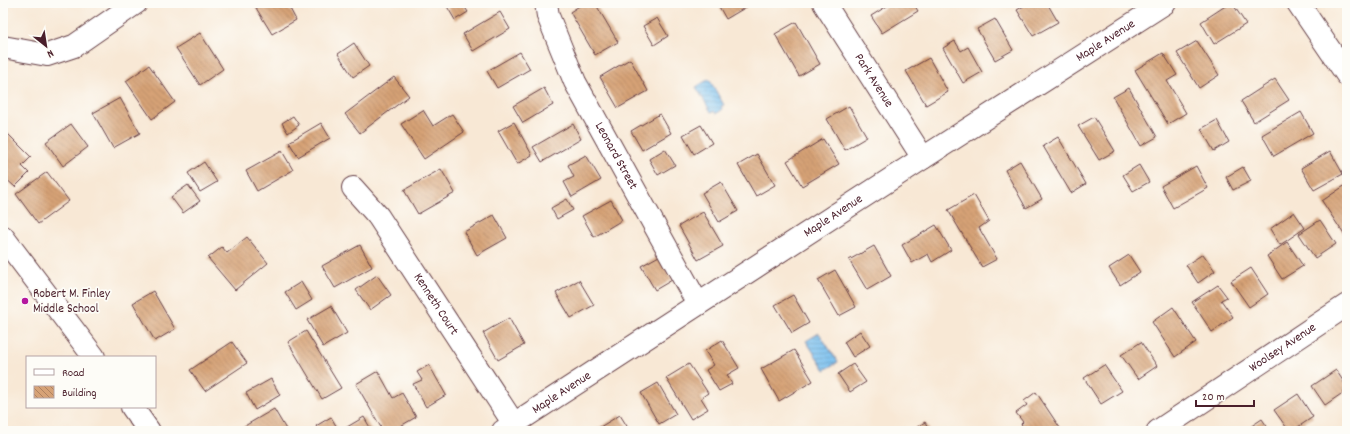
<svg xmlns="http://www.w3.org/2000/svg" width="1350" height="434" viewBox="0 0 1350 434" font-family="Dekko,sans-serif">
  <defs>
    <pattern id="water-rules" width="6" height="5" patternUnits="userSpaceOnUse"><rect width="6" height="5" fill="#76beee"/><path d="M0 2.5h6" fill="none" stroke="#639ac1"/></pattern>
    <pattern id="building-back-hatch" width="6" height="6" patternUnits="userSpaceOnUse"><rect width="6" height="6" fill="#d6a276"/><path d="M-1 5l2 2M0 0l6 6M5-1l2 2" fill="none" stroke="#b08361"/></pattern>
  </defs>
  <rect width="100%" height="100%" fill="#fdfcf7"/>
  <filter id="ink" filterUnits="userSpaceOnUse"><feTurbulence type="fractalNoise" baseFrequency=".025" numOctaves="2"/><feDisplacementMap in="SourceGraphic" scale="8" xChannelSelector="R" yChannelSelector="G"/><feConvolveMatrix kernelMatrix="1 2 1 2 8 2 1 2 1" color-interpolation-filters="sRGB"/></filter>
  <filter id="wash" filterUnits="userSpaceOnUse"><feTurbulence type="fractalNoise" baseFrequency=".012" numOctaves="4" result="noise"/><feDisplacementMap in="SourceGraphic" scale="16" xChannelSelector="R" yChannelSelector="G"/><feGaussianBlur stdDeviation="0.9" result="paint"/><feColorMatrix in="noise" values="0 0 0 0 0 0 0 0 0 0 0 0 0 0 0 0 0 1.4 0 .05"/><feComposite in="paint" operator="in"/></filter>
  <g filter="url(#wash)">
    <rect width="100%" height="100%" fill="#f8e8d5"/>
    <!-- water -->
    <g fill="url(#water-rules)" stroke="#606e8c">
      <polygon points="709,79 724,105 721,106 723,109 716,114 714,111 711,112 696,87"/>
      <polygon points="819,333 838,362 825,370 806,341"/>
    </g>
    <g id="blocks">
      <!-- building -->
      <g fill="url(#building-back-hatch)">
        <polygon points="253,3 287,3 296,20 272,34"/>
        <polygon points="445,3 462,3 468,12 455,20"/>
        <polygon points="584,3 595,3 618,42 595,55 570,12"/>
        <polygon points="717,3 753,3 726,19"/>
        <polygon points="892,3 913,3 918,11 882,33 871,16"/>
        <polygon points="1029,3 1047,3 1058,22 1033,36 1017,10"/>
        <polygon points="1230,3 1232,3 1246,24 1214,44 1201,22"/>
        <polygon points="500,12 510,29 473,51 463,34"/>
        <polygon points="657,18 668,36 654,45 643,26"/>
        <polygon points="995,19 1013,50 995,60 977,29"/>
        <polygon points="796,22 820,64 799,76 775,34"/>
        <polygon points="200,33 223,69 200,85 176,48"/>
        <polygon points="955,41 961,51 968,47 982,72 963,83 943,48"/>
        <polygon points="1197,41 1219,75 1199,88 1177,53"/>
        <polygon points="354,43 369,66 353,77 338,54"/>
        <polygon points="520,52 530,69 497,88 487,71"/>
        <polygon points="1163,53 1177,75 1167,81 1186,113 1168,124 1135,70"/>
        <polygon points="929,58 948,92 926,105 906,71"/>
        <polygon points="630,59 648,91 618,108 600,77"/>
        <polygon points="149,65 175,102 152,119 126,81"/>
        <polygon points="394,77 409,96 360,133 345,114"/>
        <polygon points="1275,79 1289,100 1254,122 1241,101"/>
        <polygon points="544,88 553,105 523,123 513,106"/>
        <polygon points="1129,88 1157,137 1141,146 1113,97"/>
        <polygon points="120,98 140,133 113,148 93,113"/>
        <polygon points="849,106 867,137 845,150 827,119"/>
        <polygon points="423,110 433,126 452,114 464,132 424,159 401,124"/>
        <polygon points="1301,112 1313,133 1274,156 1262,135"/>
        <polygon points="660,114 671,133 642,150 631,131"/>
        <polygon points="293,116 299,125 288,133 282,123"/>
        <polygon points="1094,117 1115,151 1099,160 1078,126"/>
        <polygon points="1217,120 1229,142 1214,151 1201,129"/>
        <polygon points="514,122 532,155 517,164 498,131"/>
        <polygon points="321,123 330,138 298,157 289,142"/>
        <polygon points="71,124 88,147 63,166 46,142"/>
        <polygon points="573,124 581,139 542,162 533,147"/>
        <polygon points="701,125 712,143 694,154 683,135"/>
        <polygon points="3,129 31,157 22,166 29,173 15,187 3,176"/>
        <polygon points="1058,137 1086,184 1071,193 1043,146"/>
        <polygon points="823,139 839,164 802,186 787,161"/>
        <polygon points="665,149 675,165 658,175 649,159"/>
        <polygon points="282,151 293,170 257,191 246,171"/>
        <polygon points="1330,151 1343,174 1314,190 1301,168"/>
        <polygon points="757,154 775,185 756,196 738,165"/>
        <polygon points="586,155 601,180 572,197 564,182 574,177 568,165"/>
        <polygon points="1020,161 1042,199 1026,208 1005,170"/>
        <polygon points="204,162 217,182 200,192 188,173"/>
        <polygon points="1139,165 1149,182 1133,191 1123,175"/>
        <polygon points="1196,166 1208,188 1173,208 1161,186"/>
        <polygon points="1243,167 1251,181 1233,190 1226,177"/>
        <polygon points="441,169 455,193 418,214 404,190"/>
        <polygon points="47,172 69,201 38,224 16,194"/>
        <polygon points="721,182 738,211 719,222 702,193"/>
        <polygon points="1347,184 1347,239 1322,201"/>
        <polygon points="188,185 200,201 183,213 171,197"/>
        <polygon points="974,195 989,221 979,228 997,259 982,267 948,210"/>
        <polygon points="567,199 573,210 557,219 551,208"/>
        <polygon points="611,200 622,220 594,237 582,216"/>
        <polygon points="703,212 723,246 698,260 679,226"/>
        <polygon points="1294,212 1305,228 1280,245 1270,229"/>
        <polygon points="494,215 507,238 477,255 464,232"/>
        <polygon points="1320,220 1336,244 1315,258 1299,234"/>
        <polygon points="936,225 951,250 932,262 928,254 912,263 902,245"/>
        <polygon points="247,237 268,263 235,290 208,258 222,247 227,253"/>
        <polygon points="1287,242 1303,266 1282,279 1267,256"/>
        <polygon points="360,245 372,267 335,288 322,266"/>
        <polygon points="874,246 891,276 867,290 849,260"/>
        <polygon points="1203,254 1215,271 1198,283 1186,265"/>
        <polygon points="1129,255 1140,272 1120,285 1109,268"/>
        <polygon points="659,256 672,280 655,290 641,266"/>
        <polygon points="1251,268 1268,294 1249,307 1231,281"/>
        <polygon points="835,270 856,307 839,316 818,280"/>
        <polygon points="377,275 391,295 370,310 356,290"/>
        <polygon points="579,280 594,305 571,318 556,293"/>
        <polygon points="301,282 312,300 296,310 285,292"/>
        <polygon points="1218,285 1227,297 1221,300 1233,317 1212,332 1192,302"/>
        <polygon points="153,291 175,329 155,341 133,303"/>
        <polygon points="793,295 809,323 792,333 775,305"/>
        <polygon points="331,306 347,333 323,347 307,320"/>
        <polygon points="1173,307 1196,342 1175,357 1152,322"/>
        <polygon points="509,318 524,345 498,360 483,333"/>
        <polygon points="306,331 341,388 322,399 288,342"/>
        <polygon points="860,331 870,346 853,357 844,342"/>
        <polygon points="722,340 739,368 727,375 732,384 719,391 706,370 714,365 705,351"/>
        <polygon points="232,342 247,363 205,391 190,370"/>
        <polygon points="1141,342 1157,366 1138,379 1121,355"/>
        <polygon points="794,350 813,381 779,401 761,369"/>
        <polygon points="689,364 708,393 701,398 708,409 691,419 666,378"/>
        <polygon points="853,364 866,382 850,392 838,374"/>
        <polygon points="429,365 446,395 426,407 413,384 422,380 417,372"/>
        <polygon points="1104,365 1122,391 1101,404 1084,378"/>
        <polygon points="1336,370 1347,387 1347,390 1325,405 1312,386"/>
        <polygon points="378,371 393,398 402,393 416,417 392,431 383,431 356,384"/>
        <polygon points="271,379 280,395 255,410 246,393"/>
        <polygon points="658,383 676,414 659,424 641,393"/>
        <polygon points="1036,392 1060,428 1058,430 1059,431 1025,431 1021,424 1023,422 1016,413 1027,405 1024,401"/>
        <polygon points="1298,394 1313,417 1292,431 1289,431 1274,410"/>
        <polygon points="274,409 287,431 236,431"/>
        <polygon points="620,415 630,431 596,431 595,430"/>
        <polygon points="331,417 339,431 319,431 316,426"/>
        <polygon points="364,417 372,431 343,431 342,430"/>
        <polygon points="1262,419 1270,431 1244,431"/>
        <polygon points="925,422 930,431 911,431"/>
      </g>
    </g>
  </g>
  <g filter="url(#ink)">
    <use href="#blocks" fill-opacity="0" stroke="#643d44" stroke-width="1"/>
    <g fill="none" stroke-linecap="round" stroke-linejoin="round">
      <defs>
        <g id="minor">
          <path id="s1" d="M546,3L548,16L575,82L698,304"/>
          <path id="s2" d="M824,3L923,158"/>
          <polyline points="1298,3 1347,75"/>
          <polyline points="3,47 47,55 74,46 136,3"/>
          <path id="s3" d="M353,188L378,216L514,424"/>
          <polyline points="3,237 94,357"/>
          <polyline points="132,407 149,431"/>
          <path id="s4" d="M503,431L923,158L1165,3"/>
          <path id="s5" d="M1158,431L1347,305"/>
        </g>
      </defs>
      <!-- minor casing -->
      <use href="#minor" stroke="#643d44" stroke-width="24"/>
      <!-- minor -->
      <use href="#minor" stroke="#fff" stroke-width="22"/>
    </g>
  </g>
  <!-- markers -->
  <circle fill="#b5179e" stroke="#fdfcf7" stroke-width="1.5" cx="25" cy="301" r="4"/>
  <g text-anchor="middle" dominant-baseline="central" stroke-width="3.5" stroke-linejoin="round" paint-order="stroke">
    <!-- street labels -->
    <g font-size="13" fill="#4a1f2b" stroke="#fdfcf7">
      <text stroke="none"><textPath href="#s4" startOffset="718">Maple Avenue</textPath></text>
      <text stroke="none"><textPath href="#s2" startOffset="92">Park Avenue</textPath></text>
      <text stroke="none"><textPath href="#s1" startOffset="169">Leonard Street</textPath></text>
      <text stroke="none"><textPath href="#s4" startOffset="394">Maple Avenue</textPath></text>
      <text stroke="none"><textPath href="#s3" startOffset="143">Kenneth Court</textPath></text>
      <text stroke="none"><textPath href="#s5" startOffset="150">Woolsey Avenue</textPath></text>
      <text stroke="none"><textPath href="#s4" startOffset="70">Maple Avenue</textPath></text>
    </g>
    <!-- poi labels -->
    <g font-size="13" fill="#4a1f2b" stroke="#fdfcf7" text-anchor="start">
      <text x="33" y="294">Robert M. Finley<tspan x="33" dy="15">Middle School</tspan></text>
    </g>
  </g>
  <!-- margin -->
  <rect width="1350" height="434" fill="none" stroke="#fdfcf7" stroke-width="16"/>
  <!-- legend -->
  <rect x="26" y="356" width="130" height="52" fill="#fdfcf7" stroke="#b5a4a5"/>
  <rect x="34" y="369" width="20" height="6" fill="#ffffff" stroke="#b5a4a5"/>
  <text x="62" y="376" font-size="12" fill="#4a1f2b">Road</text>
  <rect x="34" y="386" width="20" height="12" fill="url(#building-back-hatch)" stroke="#b5a4a5"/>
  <text x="62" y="396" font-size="12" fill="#4a1f2b">Building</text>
  <!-- north arrow -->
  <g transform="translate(46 46) rotate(150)" stroke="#fdfcf7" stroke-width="3" paint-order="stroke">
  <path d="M0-3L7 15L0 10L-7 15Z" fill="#4a1f2b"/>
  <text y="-6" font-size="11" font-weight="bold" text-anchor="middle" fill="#4a1f2b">N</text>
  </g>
  <!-- scale -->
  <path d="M1196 400v6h58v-6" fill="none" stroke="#4a1f2b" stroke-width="2"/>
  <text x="1202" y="400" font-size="12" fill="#4a1f2b" stroke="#fdfcf7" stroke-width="3" paint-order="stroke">20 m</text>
</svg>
